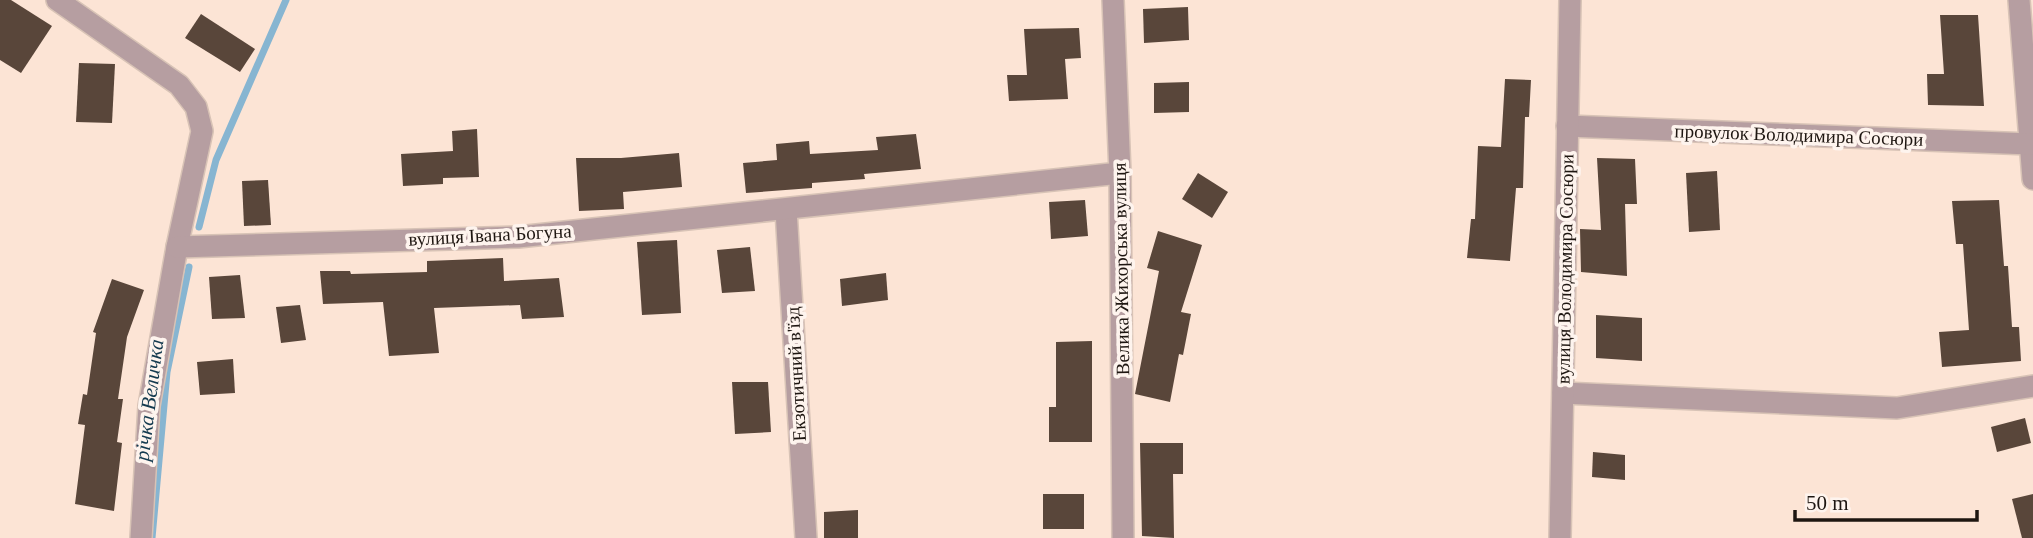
<svg xmlns="http://www.w3.org/2000/svg" width="2033" height="538" viewBox="0 0 2033 538" font-family="Georgia,serif">
  <rect width="100%" height="100%" fill="#fce4d5"/>
  <g fill="none" stroke-linecap="round" stroke-linejoin="round">
    <!-- stream -->
    <g stroke="#87b5d1" stroke-width="7">
      <polyline points="199,227 216,160 286,0"/>
      <polyline points="152,538 167,372 189,267"/>
    </g>
  </g>
  <!-- building -->
  <g fill="#59463a">
    <polygon points="0,0 11,0 52,26 21,73 0,60"/>
    <polygon points="1188,7 1189,40 1144,43 1143,9"/>
    <polygon points="201,14 255,49 240,72 185,38"/>
    <polygon points="1940,15 1978,15 1984,106 1928,105 1927,74 1944,74"/>
    <polygon points="1079,28 1081,58 1065,59 1068,99 1009,101 1007,75 1027,75 1024,29"/>
    <polygon points="79,63 115,64 112,123 76,122"/>
    <polygon points="1505,79 1531,80 1529,117 1525,117 1523,188 1516,188 1510,261 1467,258 1471,219 1475,219 1478,146 1501,147"/>
    <polygon points="1189,82 1189,112 1154,113 1154,83"/>
    <polygon points="477,129 479,177 443,178 443,184 403,186 401,154 453,151 452,131"/>
    <polygon points="916,134 921,169 864,174 865,179 812,183 812,188 746,193 743,163 777,160 776,144 809,141 810,154 878,150 876,137"/>
    <polygon points="679,153 682,187 623,192 624,209 579,211 576,158 621,158"/>
    <polygon points="1597,158 1635,159 1637,204 1625,204 1627,276 1581,272 1580,229 1601,230"/>
    <polygon points="1717,171 1720,230 1689,232 1686,173"/>
    <polygon points="1198,173 1228,192 1212,218 1182,199"/>
    <polygon points="268,180 271,225 244,226 242,181"/>
    <polygon points="1085,200 1088,236 1051,239 1049,202"/>
    <polygon points="1999,200 2004,266 2008,266 2012,327 2019,327 2021,361 1942,367 1939,332 1969,330 1963,244 1956,244 1952,201"/>
    <polygon points="1158,231 1202,245 1181,312 1191,314 1183,355 1179,354 1170,402 1135,394 1159,271 1147,268"/>
    <polygon points="677,240 681,313 642,315 637,242"/>
    <polygon points="750,247 755,291 722,293 717,250"/>
    <polygon points="503,258 504,281 559,278 564,317 522,319 520,305 434,308 439,353 389,356 383,302 323,304 320,271 350,271 351,274 427,272 427,261"/>
    <polygon points="886,273 888,300 842,306 840,279"/>
    <polygon points="240,275 245,318 212,319 209,277"/>
    <polygon points="112,279 144,290 127,337 118,399 123,399 117,442 122,443 114,511 75,504 85,425 78,424 83,394 87,395 96,333 93,332"/>
    <polygon points="300,305 306,340 281,343 276,307"/>
    <polygon points="1596,315 1642,318 1642,361 1596,358"/>
    <polygon points="1092,341 1092,442 1049,442 1049,407 1056,407 1056,342"/>
    <polygon points="233,359 235,393 200,395 197,362"/>
    <polygon points="732,382 768,382 771,432 735,434"/>
    <polygon points="2025,418 2031,443 1997,452 1991,427"/>
    <polygon points="1140,443 1183,443 1183,474 1173,474 1174,538 1142,536"/>
    <polygon points="1593,452 1625,455 1625,480 1592,477"/>
    <rect x="1043" y="494" width="41" height="35"/>
    <polygon points="2033,494 2033,538 2022,538 2012,499"/>
    <polygon points="858,510 858,538 824,538 824,512"/>
  </g>
  <g fill="none" stroke-linecap="round" stroke-linejoin="round">
    <defs>
      <g id="minor">
        <polyline points="57,0 179,85 196,107 202,131 177,247 149,406 141,538"/>
        <polyline points="1113,0 1120,173 1123,538"/>
        <polyline points="2019,0 2033,179"/>
        <polyline points="1567,126 2030,144"/>
        <polyline points="786,210 806,538"/>
        <polyline points="177,247 518,237 1120,173"/>
        <polyline points="1563,393 1897,408 2033,386"/>
        <polyline points="1560,538 1570,0"/>
      </g>
    </defs>
    <!-- minor casing -->
    <use href="#minor" stroke="#d8c3b6" stroke-width="24"/>
    <!-- minor -->
    <use href="#minor" stroke="#b69ea1" stroke-width="21"/>
  </g>
  <g text-anchor="middle" dominant-baseline="central" stroke-width="7" stroke-linejoin="round" paint-order="stroke">
    <!-- street labels -->
    <g font-size="19" fill="#1e1611" stroke="#fef4ee">
      <text transform="translate(1799 135) rotate(2)">провулок Володимира Сосюри</text>
      <text transform="translate(490 235) rotate(-3)">вулиця Івана Богуна</text>
      <text transform="translate(1121 269) rotate(-91)">Велика Жихорська вулиця</text>
      <text transform="translate(1565 269) rotate(-89)">вулиця Володимира Сосюри</text>
      <text transform="translate(796 374) rotate(-93)">Екзотичний в'їзд</text>
    </g>
    <!-- water labels -->
    <g font-size="21" font-style="italic" fill="#143a4f" stroke="#fef4ee">
      <text transform="translate(149 400) rotate(-83)">річка Величка</text>
    </g>
  </g>
  <!-- scale -->
  <path d="M1795 510v10h182v-10" fill="none" stroke="#1e1611" stroke-width="3.5"/>
  <text x="1806" y="510" font-size="21" fill="#1e1611" stroke="#fef4ee" stroke-width="5" paint-order="stroke">50 m</text>
</svg>
